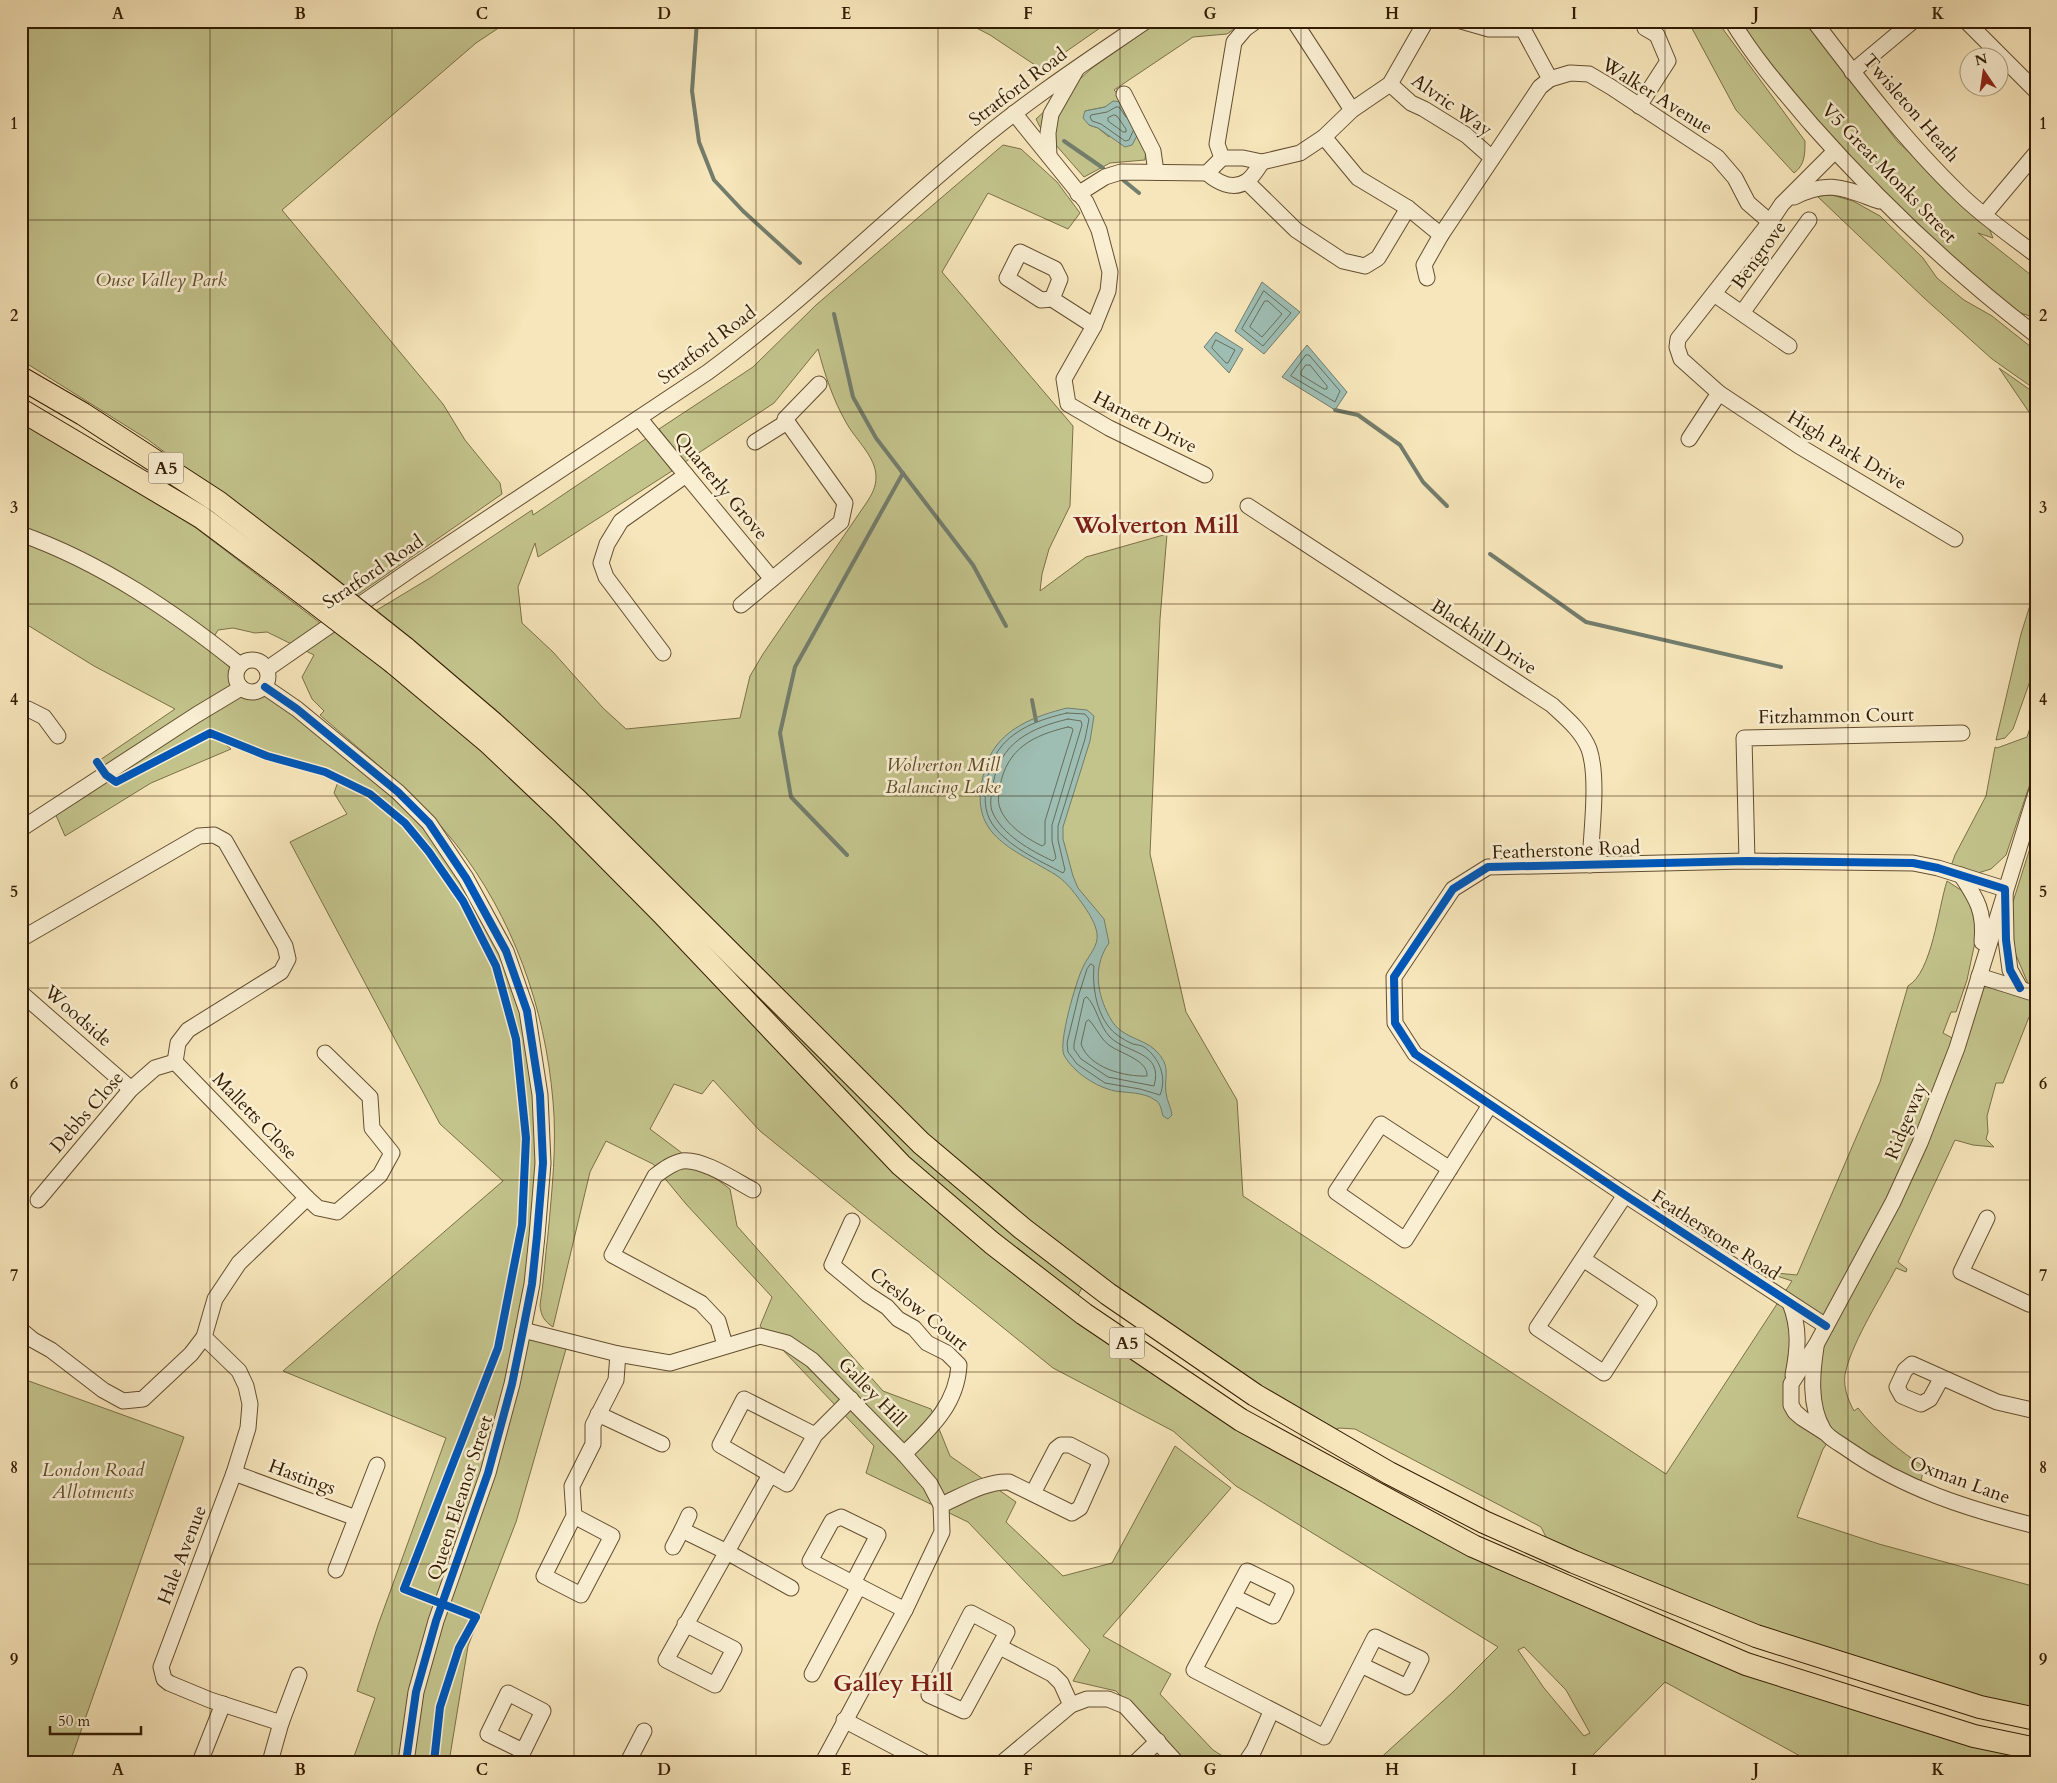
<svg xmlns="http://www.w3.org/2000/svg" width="2057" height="1783" viewBox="0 0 2057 1783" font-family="Cardo,serif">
  <rect width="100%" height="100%" fill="#f7e6bb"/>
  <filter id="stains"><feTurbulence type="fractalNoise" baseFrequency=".004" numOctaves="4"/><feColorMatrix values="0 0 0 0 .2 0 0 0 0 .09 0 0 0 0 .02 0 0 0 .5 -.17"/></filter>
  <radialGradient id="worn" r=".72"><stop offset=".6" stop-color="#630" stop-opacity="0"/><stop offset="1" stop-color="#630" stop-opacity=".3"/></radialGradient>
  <!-- green -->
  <g fill="#c3c38c" stroke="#7b7046" fill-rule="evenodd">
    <polygon points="21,21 509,21 476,43 282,210 443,404 465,440 500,483 502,494 357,595 147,439 21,360"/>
    <polygon points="963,21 1110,21 1041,69 990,35"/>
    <path d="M1160,21H1245L1227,34L1193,37L1114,90L1122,98L1146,149L1145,160L1110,163L1084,177L1040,127L1036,119L1092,68ZM1113,102L1109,137L1098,128L1089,125L1085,111L1105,107Z"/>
    <path d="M1688,21H1717L1805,141C1805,154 1805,165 1794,173L1736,110Z"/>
    <polygon points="1739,21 1807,21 1897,141 1989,228 1993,238 1978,233 2036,279 2036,318 2008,309 1841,152 1764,61"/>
    <path d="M1003,145L1021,149L1057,182L1080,213L1068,229L988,193L942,272L1073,426L1070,506L1049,549L1042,574L1040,591L1086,557L1167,534L1160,619L1150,854L1186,1012L1237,1100L1243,1196L1666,1474L1792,1281L1768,1273L1771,1269L1776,1273L1797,1275L1880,1082L1908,986C1932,972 1938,909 1947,881L1967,894L1979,923L1967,980L1956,1012H1951L1943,1033L1956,1040L1979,976L2036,994V1019L2029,1017L2003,1083H1996L1987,1116L1988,1132L1986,1139L1994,1147L1973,1145L1955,1140L1898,1262L1907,1269L1906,1272L1896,1268C1881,1297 1854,1339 1846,1370C1842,1384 1847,1398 1854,1411L1858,1408C1878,1433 1899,1451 1926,1468L1922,1476L1919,1490L1831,1438L1823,1449L1797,1517L1879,1544L2036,1587V1718L1980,1707L1548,1550L1546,1537L1541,1527L1355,1429L1339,1428L1324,1435L1087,1278L1072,1307L1309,1458L1746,1664L2036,1749V1762H1811L1665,1682L1586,1762H1376L1453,1692L1498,1647L1236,1486L1173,1431L1053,1368L760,1131L713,1080L702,1094L674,1084L650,1129L730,1189L737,1226L883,1391L931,1409L950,1456L1016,1502L1006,1522L1063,1576L1112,1563L1175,1446L1231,1488L1103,1636L1171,1674L1160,1694L1213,1750L1232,1762H1183L1116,1691L1073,1681L1090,1650L968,1522L866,1473L874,1446L760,1326L772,1297L686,1204L653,1164L606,1141L590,1172L553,1327C544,1321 541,1316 540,1305C544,1281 545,1257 548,1234C552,1190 557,1145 553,1101C545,1007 513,917 455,843C416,794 367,756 320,715L324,711L312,699L302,677L314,655L267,632L255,633L233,628L218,630L210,643L237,671C234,687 247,696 262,689L398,792L466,878L527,1011L543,1163L523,1330L568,1342L516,1522L468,1646L449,1762H352L375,1698L357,1691L378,1625L446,1438L283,1371L503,1181L440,1124L290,842L347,814L334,793L339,779L325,772L267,756L213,734L231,749L151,783L65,836L55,813L106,775L97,762L175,709L94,666L21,621V422L54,440L196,528L332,632L334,631L337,634L430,578L532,510L533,515L647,438L672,471L538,557L535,543L518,587L522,623L553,652L603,708L626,729L740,718L750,676L763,654L867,502C872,494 876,487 876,477C876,457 856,440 847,424C833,400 825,375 818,349L774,403L685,462L659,429L753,367L816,305ZM1791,1304L1826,1326L1815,1408L1823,1431L1802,1418L1790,1390ZM1524,1647L1566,1690L1590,1733L1584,1736L1544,1688L1518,1650Z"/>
    <polygon points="1832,195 1853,201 1880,216 1923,258 1937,278 1964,300 1992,316 2036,351 2036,390 1992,359 1923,297 1817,196"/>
    <polygon points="1999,368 2036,394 2036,519 2033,418"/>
    <polygon points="2036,586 2036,664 2013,729 2005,738 1996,740 2021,634"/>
    <polygon points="2036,710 2036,766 2006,855 1991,869 1978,873 1951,866 1955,855 1986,796 1995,747 1997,748 2027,737"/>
    <polygon points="2036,829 2036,960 2029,986 2013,948 2012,905"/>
    <polygon points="26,1380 184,1437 70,1762 21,1762 21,1392"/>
  </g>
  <!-- water -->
  <g fill="#9ebeb4" stroke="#737d6c">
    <polygon points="1113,101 1122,102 1138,134 1132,145 1125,147 1098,128 1089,125 1083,118 1085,111 1105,107"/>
    <polygon points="1262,282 1300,312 1264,354 1235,331"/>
    <polygon points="1216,332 1243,349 1229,373 1204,347"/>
    <polygon points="1307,345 1347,392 1335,410 1282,377"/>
    <path d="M1067,708L1087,710L1094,716L1090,741L1063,827V839L1073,876L1078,888L1104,919L1109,943C1094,964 1096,989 1107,1012C1110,1018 1114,1026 1120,1030C1133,1040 1148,1041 1158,1053C1171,1067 1164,1077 1166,1093C1167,1101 1171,1107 1172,1115L1168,1119L1163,1116C1161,1110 1161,1103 1155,1100C1144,1092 1128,1093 1115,1091C1096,1087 1073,1072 1064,1055C1058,1043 1076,981 1083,967C1088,956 1099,946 1097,933C1095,923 1090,915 1084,906C1077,896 1067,882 1056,875C1006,845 963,833 987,763C999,729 1035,716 1067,708Z"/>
  </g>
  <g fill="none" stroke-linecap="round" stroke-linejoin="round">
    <!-- shore -->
    <g stroke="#686d5a" stroke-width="1">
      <polygon points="1114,115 1117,116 1126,129 1126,132 1123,132 1108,121 1108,118"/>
      <polyline points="1126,117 1119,107 1116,107 1107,112 1091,115 1090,117 1092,121 1101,124 1125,141 1129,140 1133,131"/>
      <polygon points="1264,291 1291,313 1263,346 1242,329"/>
      <polygon points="1265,301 1268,301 1282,314 1262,337 1250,327"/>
      <polygon points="1216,340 1235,350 1228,363 1226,363 1212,348"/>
      <polygon points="1306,355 1309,355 1340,391 1335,402 1291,376"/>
      <polygon points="1306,365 1310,365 1327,386 1327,389 1324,389 1301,375 1301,372"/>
      <path d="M1067,713L1085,714L1089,719L1085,739L1058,826V840L1065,870L1063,873C1040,861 1013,849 996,829C985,816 984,802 986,786C988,776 990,763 996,754C1011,729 1041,719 1067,713Z"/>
      <path d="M1068,719L1081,721L1082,725L1052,825V841L1056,858L1053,861C1031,851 1001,834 992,811C989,802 992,793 993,784C1000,743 1030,728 1068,719Z"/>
      <path d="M1068,727L1072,728L1073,730L1045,821V844L1042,846C1026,838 1006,825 1000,808C997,801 999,793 1000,786C1007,748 1034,735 1068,727Z"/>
      <path d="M1091,964L1094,966C1092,988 1097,1019 1116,1034C1121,1038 1128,1042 1133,1044C1137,1045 1141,1045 1144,1047C1160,1058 1167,1078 1160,1095L1140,1089L1105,1083L1077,1064L1068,1052L1067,1043L1079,994L1087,969Z"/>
      <path d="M1087,997C1097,1007 1099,1026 1110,1037C1127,1054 1164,1051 1154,1086L1108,1077L1081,1059L1074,1049V1044L1084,999Z"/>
      <path d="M1089,1020C1097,1028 1101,1041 1112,1047C1123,1054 1148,1061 1147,1076C1125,1077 1089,1068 1081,1044L1086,1022Z"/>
    </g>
    <!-- stream -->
    <g stroke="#737d6c" stroke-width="4">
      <polyline points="697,21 692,91 699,142 714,180 743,211 800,263"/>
      <polyline points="1064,141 1103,168"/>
      <polyline points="1123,180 1139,193"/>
      <polyline points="834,314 853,397 876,438 973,565 1006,626"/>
      <polyline points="1335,410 1358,415 1400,445 1423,482 1447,506"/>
      <polyline points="1490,554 1586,622 1781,667"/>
      <polyline points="1032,700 1036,721"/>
      <polyline points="847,855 791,797 780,733 795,667 903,473"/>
    </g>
    <defs>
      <g id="minor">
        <polyline points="1294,21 1352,110"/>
        <polyline points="1461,21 1489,29 1523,29 1550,79"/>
        <path d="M1732,21C1754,58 1783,91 1811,124C1879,201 1954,272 2036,335"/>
        <path d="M1814,21C1858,79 1906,142 1959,193C1982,216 2010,235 2036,255"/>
        <polyline points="1966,21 2036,91"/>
        <polyline points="1852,72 1913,21"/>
        <polyline points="1390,84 1411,103 1424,109 1466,135 1492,158"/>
        <polyline points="1124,94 1153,151 1156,172"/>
        <polyline points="1639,106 1668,61 1657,35 1645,28"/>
        <polyline points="1014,113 1086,202 1099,230 1110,272 1108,291 1094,326 1064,379 1068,404 1109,428 1205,475"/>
        <polyline points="1324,137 1358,178 1408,208 1441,235"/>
        <polyline points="1049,156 1048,133 1051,114 1076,70"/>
        <polyline points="1222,158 1217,144 1234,42 1245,29 1256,21"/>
        <path d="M1207,173C1217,182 1233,191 1247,181C1253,177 1258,168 1262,162"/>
        <polyline points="1247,182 1296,230 1343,261 1365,266 1378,258 1408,208"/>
        <polyline points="1078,194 1105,177 1121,172 1207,173 1222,158 1243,158 1262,162 1300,153 1324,137 1352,110 1390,84 1426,21"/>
        <path d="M1794,197C1829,179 1845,189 1879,201"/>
        <polyline points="1984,215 2036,153"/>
        <polyline points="1427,278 1424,265 1441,235 1540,87 1550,79 1570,73 1589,74 1611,87 1717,157 1735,178 1748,203 1770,222"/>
        <polyline points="1714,294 1789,346"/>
        <polyline points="1052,299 1060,279 1055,269 1020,252 1007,278 1041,300 1052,299 1094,326"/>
        <polyline points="1742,313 1809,220"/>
        <polyline points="1719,393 1799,446 1955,539"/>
        <polyline points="639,418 772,579"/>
        <polyline points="1689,439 1719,393 1681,359 1677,347 1678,339 1770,222 1782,204 1835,151"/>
        <polyline points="755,442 787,422"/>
        <path d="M1248,506L1552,705C1566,718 1582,731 1589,749C1599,778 1591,833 1590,865"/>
        <path d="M21,534C102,563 174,612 240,665"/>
        <polyline points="741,605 841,522 845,503 785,419 819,384"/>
        <polyline points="663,653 606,577 601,563 607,544 621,521 686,475"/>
        <circle cx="252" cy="676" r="16"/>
        <path d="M267,669L413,568L708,372C799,305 879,225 965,153C1022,104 1084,63 1146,21"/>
        <polyline points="265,687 297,709 398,792 429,823 466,878 506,951 527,1011 540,1095 543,1163 537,1236 532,1284 523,1330 512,1384 488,1473 436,1621 416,1692 406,1762"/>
        <polyline points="28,709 44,717 58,736"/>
        <polyline points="21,829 196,715 241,688"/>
        <polyline points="1747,861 1744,738 1962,733"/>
        <path d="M1961,875C1977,899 1985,912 1982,942"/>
        <polyline points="21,939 199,836 214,835 225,841 285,946 288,959 281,972 188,1030 178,1043 175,1062"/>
        <polyline points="1979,976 2036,994"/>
        <polyline points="21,993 131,1089"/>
        <polyline points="1450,1169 1381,1124 1336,1192 1405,1240 1490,1105"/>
        <polyline points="307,1198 318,1208 337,1212 380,1175 392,1153 372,1128 370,1097 325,1053"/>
        <polyline points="38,1200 131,1089 155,1068 175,1062"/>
        <polyline points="1987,1218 1961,1272 2029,1304 2036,1305"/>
        <path d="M852,1221L832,1265L867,1294L887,1307L898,1319L914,1328L927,1343L947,1353L959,1365C957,1404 931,1428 904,1454"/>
        <polyline points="1583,1259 1649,1303 1604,1373 1537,1328 1625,1195"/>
        <path d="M1790,1303C1800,1328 1798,1350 1793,1375"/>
        <polyline points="1826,1326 1625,1195 1415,1054 1395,1023 1394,977 1453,889 1488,867 1747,861 1913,863 1938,868 2005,889 2006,940 2010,970 2020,988"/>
        <polyline points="21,1330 33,1340 51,1350 103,1390 123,1401 143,1399 191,1354 204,1337 215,1299 239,1263 307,1198 175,1062"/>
        <polyline points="523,1330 618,1354 670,1363 760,1336 787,1343 812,1360 904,1454 930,1484 941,1505 942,1532 905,1610 823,1762"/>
        <polyline points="204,1337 239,1371 246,1386 250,1404 248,1428 234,1473 161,1667 164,1679 169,1683 210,1700 281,1723"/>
        <path d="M725,1345L718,1321L701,1303L612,1255L655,1176C663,1170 672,1163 682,1161C702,1158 736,1181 753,1190"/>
        <path d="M1816,1347C1812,1373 1809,1405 1823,1429C1827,1437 1839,1443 1846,1448C1904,1489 1968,1509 2036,1526"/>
        <polyline points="1941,1379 1930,1399 1921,1404 1902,1396 1897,1387 1905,1370 1912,1364 1997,1402 2036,1411"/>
        <polyline points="598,1414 662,1444"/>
        <polyline points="1824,1432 1802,1418 1795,1412 1791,1405 1791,1384 1817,1343 1893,1202 1920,1143 1957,1048 2036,793"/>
        <polyline points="815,1435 744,1399 720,1445 787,1484 815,1435 851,1399"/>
        <polyline points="234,1473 356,1518"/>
        <path d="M941,1505C962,1496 985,1481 1009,1482L1072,1513L1080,1508L1101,1461L1070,1445H1061L1056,1449L1033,1493"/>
        <polyline points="689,1515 682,1530 727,1552 791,1588"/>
        <polyline points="574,1516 612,1536 581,1595 544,1576 574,1516 572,1486 593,1444 593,1425 616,1380 618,1354"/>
        <polyline points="673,1547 682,1530"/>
        <polyline points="336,1570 377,1465"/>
        <polyline points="853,1583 878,1535 841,1517 832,1521 810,1561 905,1610"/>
        <polyline points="1234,1597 1273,1616 1286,1590 1247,1571 1194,1670 1324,1737 1375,1637 1421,1659 1407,1687 1361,1665"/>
        <polygon points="971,1613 1007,1632 964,1711 929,1695"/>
        <polyline points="685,1624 734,1649 715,1685 666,1660 770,1475"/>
        <polyline points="1000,1647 1052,1674 1061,1683 1071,1705"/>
        <polyline points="812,1674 859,1586"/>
        <polyline points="844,1720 924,1762"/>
        <polyline points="200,1762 223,1704"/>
        <polyline points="270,1762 281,1723 299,1675"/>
        <polyline points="518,1762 543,1711 508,1693 488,1734 523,1751"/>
        <polyline points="628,1762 644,1731"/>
        <polyline points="1003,1762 1071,1705 1087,1699 1108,1699 1125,1706 1176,1762"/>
        <polyline points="1136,1762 1158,1741"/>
        <polyline points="1246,1762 1254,1750 1271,1712"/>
      </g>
      <g id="highway">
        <polyline points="21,378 83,414 218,502 304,568"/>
        <polyline points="21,410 201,517 288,582"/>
        <polyline points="405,648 493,723 576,799 921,1143 1023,1229 1108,1294 1255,1395 1389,1473 1484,1522 1574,1562 1756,1636 1980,1707 2036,1719"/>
        <polyline points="394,663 488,742 563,813 662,913 901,1165 992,1243 1084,1314 1241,1420 1473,1546 1746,1664 1974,1736 2036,1749"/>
      </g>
    </defs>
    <!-- minor casing -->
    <use href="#minor" stroke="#644e30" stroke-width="17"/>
    <!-- highway casing -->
    <use href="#highway" stroke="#331c01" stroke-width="24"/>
    <!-- minor -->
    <use href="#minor" stroke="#faefd3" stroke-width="15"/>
    <!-- highway -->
    <use href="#highway" stroke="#f7e6bb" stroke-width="22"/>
    <defs>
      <g id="highway-bridge">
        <polyline points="304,568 405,648"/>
        <polyline points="288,582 394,663"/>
      </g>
    </defs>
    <!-- highway-bridge casing -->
    <use href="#highway-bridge" stroke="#331c01" stroke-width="24" stroke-linecap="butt"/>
    <!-- highway-bridge -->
    <use href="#highway-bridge" stroke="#f7e6bb" stroke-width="22"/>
    <defs>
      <g id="cycleway">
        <polyline points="265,687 297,709 398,792 429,823 466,878 506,951 527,1011 540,1095 543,1163 537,1236 532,1284 523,1330 512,1384 488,1473 436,1621 416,1692 406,1762"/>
        <polyline points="97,762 106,775 116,782 210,733 267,756 325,772 370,794 405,823 429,852 463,901 496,966 516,1039 526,1138 522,1225 498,1348 404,1589 476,1617 459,1648 440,1707 434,1762"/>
        <polyline points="1826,1326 1625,1195 1415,1054 1395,1023 1394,977 1453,889 1488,867 1747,861 1913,863 1938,868 2005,889 2006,940 2010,970 2020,988"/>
      </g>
    </defs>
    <!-- cycleway casing -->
    <use href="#cycleway" stroke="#faefd3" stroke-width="11"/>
    <!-- cycleway -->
    <use href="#cycleway" stroke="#0057b8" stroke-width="8"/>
  </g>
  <!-- grid -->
  <path fill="none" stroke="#331c01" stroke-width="1" stroke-opacity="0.55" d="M210,21V1762M392,21V1762M574,21V1762M756,21V1762M938,21V1762M1120,21V1762M1301,21V1762M1484,21V1762M1665,21V1762M1848,21V1762M21,220H2036M21,412H2036M21,604H2036M21,796H2036M21,988H2036M21,1180H2036M21,1372H2036M21,1564H2036"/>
  <g text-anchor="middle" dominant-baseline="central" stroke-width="5" stroke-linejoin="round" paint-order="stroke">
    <!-- shield labels -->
    <g fill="#faefd3" stroke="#6f5b40" stroke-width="1">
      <rect x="148.5" y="452.5" width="35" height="31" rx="4"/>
      <rect x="1109.5" y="1327.5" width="35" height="31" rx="4"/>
    </g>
    <g font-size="18" font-weight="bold" fill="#331c01">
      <text x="166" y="468">A5</text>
      <text x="1127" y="1343">A5</text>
    </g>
    <!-- street labels -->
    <g font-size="19" fill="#331c01" stroke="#faefd3">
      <text transform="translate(1018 87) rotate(-37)">Stratford Road</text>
      <text transform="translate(1657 96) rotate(32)">Walker Avenue</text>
      <text transform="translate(1452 105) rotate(35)">Alvric Way</text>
      <text transform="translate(1911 108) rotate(49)">Twisleton Heath</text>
      <text transform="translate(1889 173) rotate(46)">V5 Great Monks Street</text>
      <text transform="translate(1759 255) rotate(-54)">Bengrove</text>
      <text transform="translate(707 345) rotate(-37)">Stratford Road</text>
      <text transform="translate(1145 422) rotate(27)">Harnett Drive</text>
      <text transform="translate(1847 450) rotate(31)">High Park Drive</text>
      <text transform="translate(721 486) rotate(50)">Quarterly Grove</text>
      <text transform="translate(373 572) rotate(-34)">Stratford Road</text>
      <text transform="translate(1484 637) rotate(33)">Blackhill Drive</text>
      <text transform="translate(1836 716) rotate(-1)">Fitzhammon Court</text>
      <text transform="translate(1566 850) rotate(-2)">Featherstone Road</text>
      <text transform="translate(78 1016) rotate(41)">Woodside</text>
      <text transform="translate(87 1112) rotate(-49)">Debbs Close</text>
      <text transform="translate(255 1116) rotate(46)">Malletts Close</text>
      <text transform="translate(1906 1121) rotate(-68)">Ridgeway</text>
      <text transform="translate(1716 1235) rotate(33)">Featherstone Road</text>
      <text transform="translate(919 1309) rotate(39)">Creslow Court</text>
      <text transform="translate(872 1392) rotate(46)">Galley Hill</text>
      <text transform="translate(302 1477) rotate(20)">Hastings</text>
      <text transform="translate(1960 1480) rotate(20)">Oxman Lane</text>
      <text transform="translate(460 1498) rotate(-72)">Queen Eleanor Street</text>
      <text transform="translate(182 1555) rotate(-69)">Hale Avenue</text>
    </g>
    <!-- park labels -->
    <g font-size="19" font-style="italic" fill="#5e4e2b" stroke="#faefd3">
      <text x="161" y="280">Ouse Valley Park</text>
      <text x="943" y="765">Wolverton Mill<tspan x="943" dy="22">Balancing Lake</tspan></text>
      <text x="93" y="1470">London Road<tspan x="93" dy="22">Allotments</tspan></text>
    </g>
    <!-- district labels -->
    <g font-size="24" font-weight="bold" fill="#7a1f14" stroke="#faefd3">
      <text x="1156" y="525">Wolverton Mill</text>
      <text x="893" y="1683">Galley Hill</text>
    </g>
  </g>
  <!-- margin -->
  <rect width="2057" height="1783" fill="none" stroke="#f7e6bb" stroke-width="55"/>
  <!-- north arrow -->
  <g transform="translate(1984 72) rotate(347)"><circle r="24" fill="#faefd3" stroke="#aa9b7f"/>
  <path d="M0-4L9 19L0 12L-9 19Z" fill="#8f2418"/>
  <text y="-8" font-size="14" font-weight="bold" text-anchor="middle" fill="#331c01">N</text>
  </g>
  <!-- scale -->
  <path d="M50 1726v8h91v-8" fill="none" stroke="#331c01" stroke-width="2.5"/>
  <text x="58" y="1726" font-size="15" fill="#331c01" stroke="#faefd3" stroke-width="4" paint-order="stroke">50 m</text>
  <rect x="28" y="28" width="2002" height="1728" fill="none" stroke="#331c01" stroke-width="2"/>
  <g font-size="16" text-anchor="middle" font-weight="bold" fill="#331c01">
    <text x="118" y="19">A</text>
    <text x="300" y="19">B</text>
    <text x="482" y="19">C</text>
    <text x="664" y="19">D</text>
    <text x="846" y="19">E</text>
    <text x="1028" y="19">F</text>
    <text x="1210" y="19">G</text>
    <text x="1392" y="19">H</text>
    <text x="1574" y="19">I</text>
    <text x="1756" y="19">J</text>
    <text x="1938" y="19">K</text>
    <text x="14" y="129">1</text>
    <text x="2043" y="129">1</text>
    <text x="14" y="321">2</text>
    <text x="2043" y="321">2</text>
    <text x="14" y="513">3</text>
    <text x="2043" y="513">3</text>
    <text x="14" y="705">4</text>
    <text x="2043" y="705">4</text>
    <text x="14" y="897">5</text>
    <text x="2043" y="897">5</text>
    <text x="14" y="1089">6</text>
    <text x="2043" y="1089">6</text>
    <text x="14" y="1281">7</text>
    <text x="2043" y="1281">7</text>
    <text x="14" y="1473">8</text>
    <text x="2043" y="1473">8</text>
    <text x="14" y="1665">9</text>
    <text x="2043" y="1665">9</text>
    <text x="118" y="1775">A</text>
    <text x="300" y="1775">B</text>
    <text x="482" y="1775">C</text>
    <text x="664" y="1775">D</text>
    <text x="846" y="1775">E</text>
    <text x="1028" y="1775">F</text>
    <text x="1210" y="1775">G</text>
    <text x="1392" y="1775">H</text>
    <text x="1574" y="1775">I</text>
    <text x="1756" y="1775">J</text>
    <text x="1938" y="1775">K</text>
  </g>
  <rect width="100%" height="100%" filter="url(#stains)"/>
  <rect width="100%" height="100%" fill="url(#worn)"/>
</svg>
